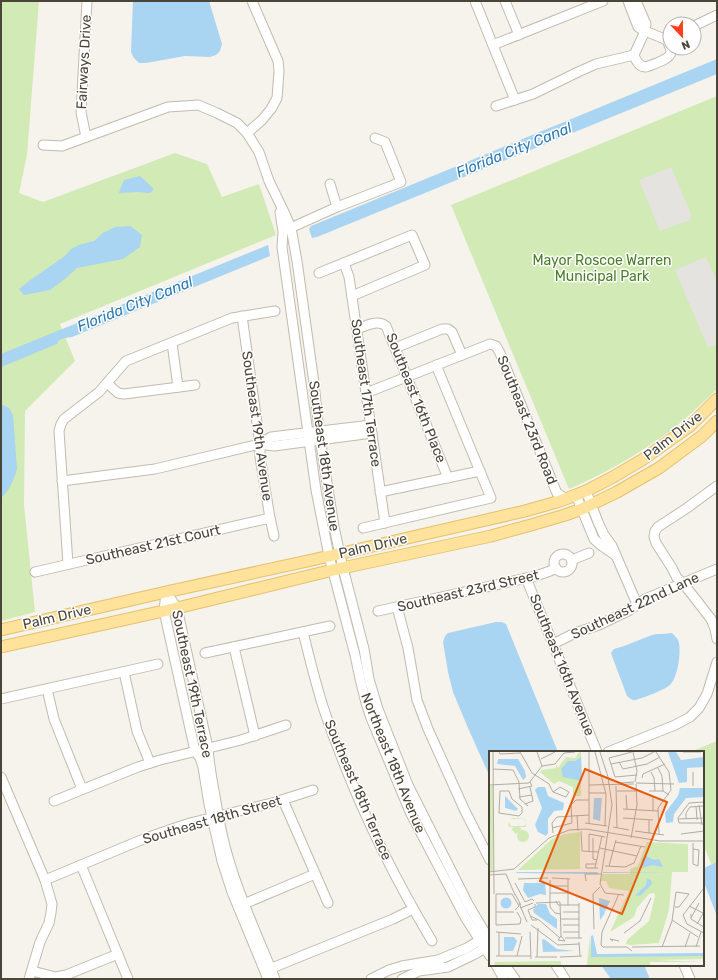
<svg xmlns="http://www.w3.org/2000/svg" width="718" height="980" viewBox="0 0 718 980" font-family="Rubik,sans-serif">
  <rect width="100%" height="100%" fill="#f6f3ec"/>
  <!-- green -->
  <g fill="#d2eab5">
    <polygon points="1,1 39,1 27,155 19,193 43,202 175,153 207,164 222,197 259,184 276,235 60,324 75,361 25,411 24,505 35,612 1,621"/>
    <path d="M717,96V389C703,402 689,416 674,428C668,433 661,438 654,442C627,461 599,476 569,489L451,205Z"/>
    <polygon points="717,741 717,878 703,844 703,752 690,752"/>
  </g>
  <!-- parking -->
  <g fill="#e5e3e0">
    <polygon points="671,167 691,214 690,220 660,231 639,180"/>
    <polygon points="706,257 717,282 717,344 708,348 675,270"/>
  </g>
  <!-- water -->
  <g fill="#a9d4f2">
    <polygon points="133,1 209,1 222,44 220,51 216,55 210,57 185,56 146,63 139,63 134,58 131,52"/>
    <polygon points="717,59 717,74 317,237 312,238 309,229 311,226"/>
    <polygon points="140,176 154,189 150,193 138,192 119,193 121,187 124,180"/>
    <polygon points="130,226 142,235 140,247 123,259 77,268 66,278 50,290 24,295 19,289 29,281 65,256 71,249 79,245 94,241 103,233 115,227"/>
    <polygon points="268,245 270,256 72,337 65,338 59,340 57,344 1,367 1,354"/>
    <path d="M1,404L9,408L13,415L17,469C14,480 9,491 1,498Z"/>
    <polygon points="496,622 502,622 506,624 558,752 490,752 490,777 468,728 453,692 448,672 443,642 445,636 448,633"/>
    <path d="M672,633C674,635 676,637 678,640C682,650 678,677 670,685C666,689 641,699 635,700C632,701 630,698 627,696L612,656L611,653L614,649L624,646L652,635L657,634H662Z"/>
    <polygon points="717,862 717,916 703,880 703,870 706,867"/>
    <polygon points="601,965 644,965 650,979 611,979"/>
  </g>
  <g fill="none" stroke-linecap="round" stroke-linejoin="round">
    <defs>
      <g id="minor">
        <polyline points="475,1 515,100"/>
        <polyline points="505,1 519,35"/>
        <polyline points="628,1 638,27 645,31 646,24 636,1"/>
        <polyline points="694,26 717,15"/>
        <path d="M645,31L667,40C668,43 671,48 671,52C670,60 653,64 646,67C639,67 636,61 634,55Z"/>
        <polyline points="493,45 603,1"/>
        <polyline points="496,106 533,94 578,72 596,64 634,55"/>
        <polyline points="247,133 262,120 271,109 277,98 279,71 278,61 252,1"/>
        <polyline points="86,137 81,112 87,1"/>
        <polyline points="43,145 62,146 168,107 198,105 217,113 237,123 247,133 259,152 269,181 284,212 291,228 297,261 314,383 319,431 334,527 343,568 364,649 369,679 378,709 408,785 468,904 490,941"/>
        <polyline points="330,184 337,207"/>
        <polyline points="280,212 283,232 282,247 316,490 329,556 355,655 361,683 366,703 371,718 410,812 465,917 490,956"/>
        <polyline points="286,230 337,207 401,182 385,142 375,138"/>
        <polyline points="344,263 349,277 385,523"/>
        <polyline points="319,273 412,235 425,265 352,296"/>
        <polyline points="242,316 260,444 260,457 270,518 274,536"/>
        <path d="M357,329C366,326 377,319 386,326L448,478"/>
        <polyline points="172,343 178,387"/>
        <polyline points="395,348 442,329 448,329 452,332 462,355"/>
        <polyline points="107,383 118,393 124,394 195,385"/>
        <polyline points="366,393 490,344 496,346 500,353 556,491 557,493 566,499"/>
        <polyline points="260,444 271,437 371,425"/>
        <polyline points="62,481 155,469 260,444 274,446 372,433"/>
        <polyline points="717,486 687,508 658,527 655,531 654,537 656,543 672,568 677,578 683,583 711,619 715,629 717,639"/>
        <polyline points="586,491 598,522 604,535 612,546 637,604"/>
        <polyline points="380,492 480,471"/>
        <polyline points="576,495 594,539 602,546 615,555"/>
        <polyline points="363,528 491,498 436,365"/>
        <circle cx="563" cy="563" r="9"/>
        <polyline points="572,560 589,553"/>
        <polyline points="68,564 59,431 61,424 64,419 99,392 126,361 232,318 275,311"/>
        <polyline points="35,572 270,518"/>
        <polyline points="526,578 597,752"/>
        <path d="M166,592L177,608L208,748C209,764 212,780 215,796C218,814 221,832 226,850C238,894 258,937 275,979"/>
        <polyline points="166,592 164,611 195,751 200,758 203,767 209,804 222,861 232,892 268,979"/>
        <polyline points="397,607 408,648 417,700 428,729 465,811 490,860"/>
        <polyline points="378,611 536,576 550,571 556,568"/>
        <path d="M303,632C308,652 313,673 319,693C324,712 331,730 338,748C363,815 395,879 432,941"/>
        <polyline points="553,644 575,633 599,625 628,611 645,599 717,569"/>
        <polyline points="234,647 255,736"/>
        <polyline points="205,653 330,626"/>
        <polyline points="124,672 137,731 150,763"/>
        <polyline points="47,689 54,719 82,789"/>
        <polyline points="1,699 158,664"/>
        <polyline points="608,752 675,725 690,717 699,708 707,694 717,662"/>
        <polyline points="1,777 45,880 52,904 51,913 49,923 40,942 29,979"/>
        <polyline points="283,800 328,903"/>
        <polyline points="54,801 138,767 160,760 241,740 286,725"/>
        <polyline points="81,865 128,979"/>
        <polyline points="45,880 146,838 169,830 190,823 272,803 313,790"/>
        <polyline points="239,906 315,874"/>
        <polyline points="496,965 504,979"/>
        <polyline points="505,965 515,979"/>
        <polyline points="556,965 565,979"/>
        <polyline points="684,965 690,979"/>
        <polyline points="267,970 393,919 413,909"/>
        <polyline points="32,971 56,977 66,975 118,954"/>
        <polyline points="371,979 389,970 402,966 438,960 467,948 485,937"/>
        <polyline points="402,979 419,971 448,967 473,955 489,946"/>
      </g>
      <g id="major">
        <polyline points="1,630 166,592 312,560 486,520 525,511 560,501 576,495 586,491 613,477 642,460 690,426 717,399"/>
        <polyline points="1,647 177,608 333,570 491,536 531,525 565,515 582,509 617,492 659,468 702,436 717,421"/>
      </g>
    </defs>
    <!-- minor casing -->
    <use href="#minor" stroke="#c2bbae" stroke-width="11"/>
    <!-- major casing -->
    <use href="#major" stroke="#e6c16a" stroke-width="13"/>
    <!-- minor -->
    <use href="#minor" stroke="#fff" stroke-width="9"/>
    <!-- major -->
    <use href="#major" stroke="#ffe39c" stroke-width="11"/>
  </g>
  <g text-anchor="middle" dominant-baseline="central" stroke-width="3" stroke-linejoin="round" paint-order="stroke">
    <!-- street labels -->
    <g font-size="14" fill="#4b4439" stroke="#fff">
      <text transform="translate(84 62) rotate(-87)">Fairways Drive</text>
      <text transform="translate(366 393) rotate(82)">Southeast 17th Terrace</text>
      <text transform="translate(416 398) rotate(68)">Southeast 16th Place</text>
      <text transform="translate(527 420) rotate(68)">Southeast 23rd Road</text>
      <text transform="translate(257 426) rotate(82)">Southeast 19th Avenue</text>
      <text transform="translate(673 436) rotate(-38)">Palm Drive</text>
      <text transform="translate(324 456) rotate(82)">Southeast 18th Avenue</text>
      <text transform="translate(153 545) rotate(-13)">Southeast 21st Court</text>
      <text transform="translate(373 546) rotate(-13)">Palm Drive</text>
      <text transform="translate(468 591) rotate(-13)">Southeast 23rd Street</text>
      <text transform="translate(635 606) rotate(-25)">Southeast 22nd Lane</text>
      <text transform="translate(57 617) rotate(-13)">Palm Drive</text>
      <text transform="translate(562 665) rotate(68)">Southeast 16th Avenue</text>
      <text transform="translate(192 684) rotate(78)">Southeast 19th Terrace</text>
      <text transform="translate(393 763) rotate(68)">Northeast 18th Avenue</text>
      <text transform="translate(358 790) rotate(67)">Southeast 18th Terrace</text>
      <text transform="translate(212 820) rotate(-16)">Southeast 18th Street</text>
    </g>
    <!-- park labels -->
    <g font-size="14" fill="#4a7f2a" stroke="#fff">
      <text x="602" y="260">Mayor Roscoe Warren<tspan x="602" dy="16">Municipal Park</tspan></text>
    </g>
    <!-- water labels -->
    <g font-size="15" font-style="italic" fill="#2e7ab2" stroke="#fff">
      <text transform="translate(514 150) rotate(-22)">Florida City Canal</text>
      <text transform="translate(135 304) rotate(-22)">Florida City Canal</text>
    </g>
  </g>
  <!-- overview -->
  <g transform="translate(489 751)">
    <rect width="215" height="215" fill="#f6f3ec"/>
    <path d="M90,1H92V45H84V36L70,30L65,33L51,21L53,19L67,17V13L69,17L77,6L86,7ZM0,35H4V120H0ZM23,67L36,68L37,76H30L33,78L27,83L22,78L25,76H20L19,73ZM22,68H35L37,72L35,75H22L20,72ZM28 85a6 6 0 1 1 12 0a6 6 0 1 1-12 0ZM91,81V118L29,119L63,88L76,83ZM158,91L199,93V121H183L180,159L170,192L141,194L137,193L138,189L160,170L166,145L165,142L160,143L148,157L145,166L121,181L140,140L120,137L117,130H112L113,123H141V118L149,115ZM101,184L102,205H215V208L167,209L215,211H161V214H98ZM72,210V214H6L5,211Z" fill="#d2eab5" fill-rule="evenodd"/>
    <path d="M92,1L93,30L74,26L72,18L79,10H86L92,6ZM179,1H187L192,9L215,6V16L198,17V31L190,32ZM29,8L36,20L37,26L34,29L26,15L8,13L9,8ZM49,36H56L59,45L75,52L74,59L65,60L59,68V82L57,85L49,81L46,74L53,57L46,39ZM191,37H215V46L197,47L185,63L184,71L177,72L176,62L189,45ZM16,45L29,58L27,60L16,57ZM105,47H113L111,70L104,68ZM157,105L165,109L170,108L174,116L163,114L153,117V108ZM109,121L108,123L27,122L28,121ZM114,121H181L114,122ZM158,128L162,129L163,133L152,144L146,145L157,134ZM56,132L57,144L51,143L39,147L34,139L35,132ZM11.5 152a5.5 5.5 0 1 1 11 0a5.5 5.5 0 1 1-11 0ZM110,147L121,150L116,161L113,157L116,162L111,169ZM49,153H57L61,163L68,168V178L45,162L44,159ZM104,184L108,203L215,202V205L102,206V185ZM15,186H25L28,190L24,200H15ZM55,188L68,198L86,200L54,201L53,189Z" fill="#a9d4f2"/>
    <path fill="none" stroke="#b2ada4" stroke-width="1" d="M4,1L5,143M10,1L11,3L31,2M31,1L43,22L60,33L64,41M100,1V72M106,1L117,43L116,75M111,1L119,26L123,54L111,133L116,142L135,144M143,1L120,7L126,26L148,24M144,1L148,20L146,31M167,1L180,21L182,39L169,57L170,83M194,1H212M52,8L66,1M130,11L134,18L158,13L171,6M122,13L153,7L165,1M53,15L66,13L75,2L86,1M169,17L173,25L174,40M4,18L24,19L30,31L31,48L39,55M162,21L165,27L166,40M204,21V35M153,27L154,23L176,13M131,32L145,31M147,32L185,33M0,34L40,32L53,15L48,1M100,34L145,33M127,35L128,77M71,36L80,41L77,46L64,41ZM29,38L43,35L41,31M11,40H20L23,48L33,56V62L30,65L10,62ZM128,40H148M160,40H174L180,44M100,42H117M137,44L138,58M164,45V60M30,46L43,44M215,51L200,52L189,67L190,72H215M36,53L44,50L41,36M210,54L213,74M207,55L208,69M134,58L169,60M88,64L89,80M134,67L164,69M189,68L215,67M197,68V62L201,56L215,55M96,72L118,75M124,76L140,79M63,77L83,72L82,54L87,49H100M92,80L93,100L110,101M146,80L175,84M64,82L63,72L68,66L100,64M160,82V69M192,83L215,80M104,87V108L108,109M142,87L148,54L147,33M126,91L156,96M111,97L148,105M204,98L210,99L209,115L204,113V92M100,101V83L116,86M107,113H97V117H109M116,115L136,116L145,112L152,95M120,115L127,89M106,117L113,85M0,121L25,118L60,87L80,79L97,78L171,90H215M17,123L26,144M0,124L17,123M63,127L81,128M29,128L59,127M79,128V154M61,129V156L66,162L72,163M97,130L96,123H112M26,132L36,151L43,148L45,150M61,135H79M215,137L194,164L198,173L215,182M61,142H79M26,143L32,154M130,143L113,181L112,194L114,196H138L143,200M67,150L69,154H90M30,152L38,171M47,152L71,151L72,185L69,189L76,190L72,185M90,152V187M46,153V156L39,159L43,169H48M200,155L214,162M31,157L44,152M26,159L30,155L23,143H7V174L31,173L32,168L28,161M7,161H25M74,161H90M202,163V168L215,176M41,165L50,169L71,187M202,167L210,152M72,168H90M183,169L209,186M208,173L215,161M42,174L69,194L90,193M74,174H90M105,178L104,143L111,136M7,181L32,183M10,181V205M41,181L42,208M74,181H90M135,182L151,170L162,147M76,187H93M124,190L121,188L130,190M90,191L91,205M143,196L211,195M173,196L183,170L187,141L200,143L190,156H186M196,196L201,182M207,196L212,181M7,205H42M28,205L33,185M46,206H68M48,206L49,177M71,206L93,205"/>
    <path fill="#e8590c" fill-opacity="0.15" stroke="#e8590c" stroke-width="2" d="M96,18L178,51L133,163L51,130Z"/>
    <rect width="215" height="215" fill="none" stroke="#4b4439" stroke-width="2"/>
  </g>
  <!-- border -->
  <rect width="718" height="980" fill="none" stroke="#4b4439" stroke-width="4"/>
  <!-- north arrow -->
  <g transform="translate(682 36) rotate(158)"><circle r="19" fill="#ffffff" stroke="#b7b4b0"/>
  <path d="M0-3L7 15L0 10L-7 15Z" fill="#fc3f1d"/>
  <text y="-6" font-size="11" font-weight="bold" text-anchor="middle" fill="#4b4439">N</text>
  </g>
</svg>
